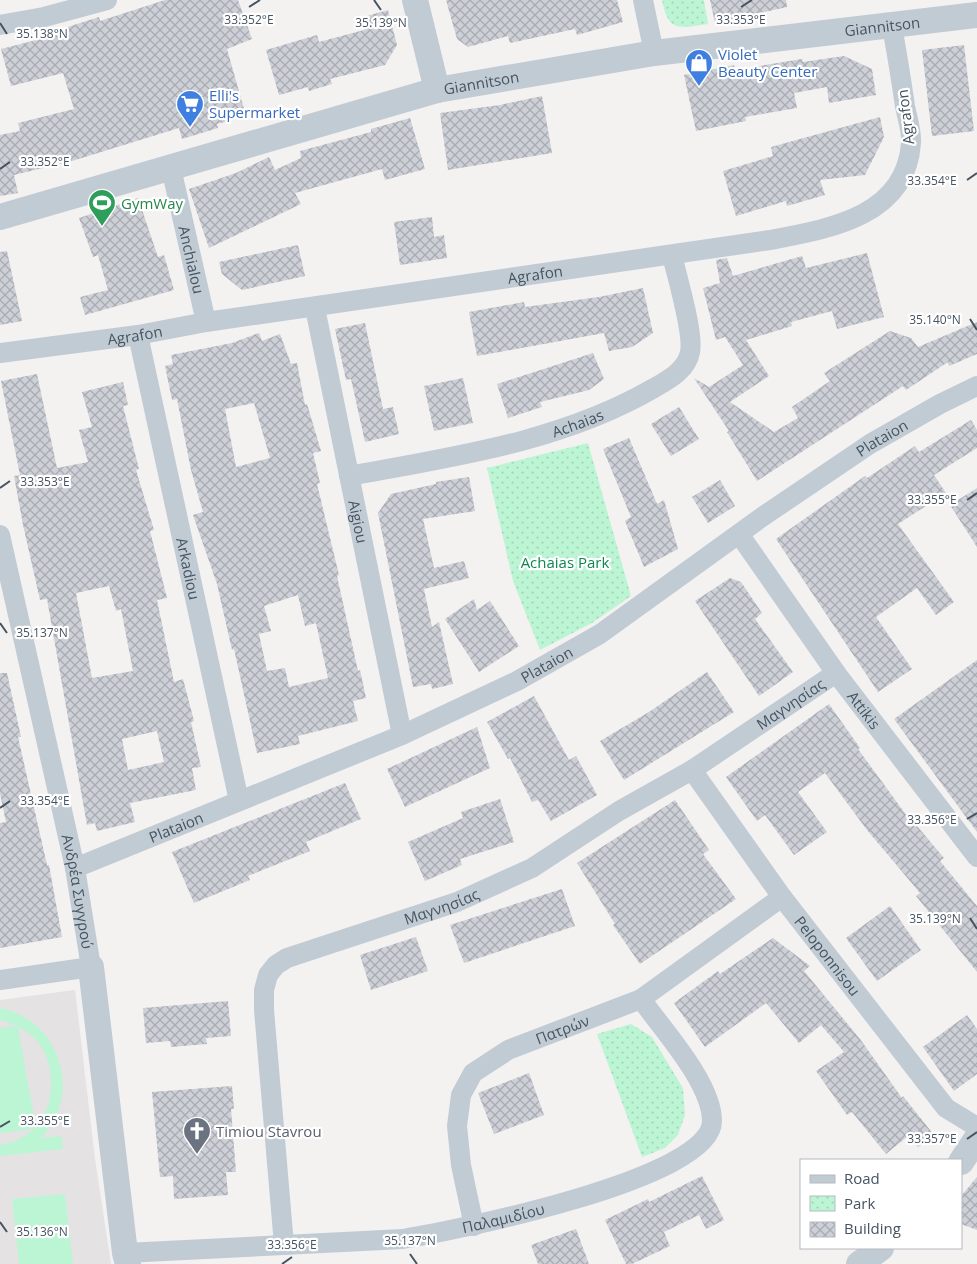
<svg xmlns="http://www.w3.org/2000/svg" width="977" height="1264" viewBox="0 0 977 1264" font-family="'Open Sans',sans-serif">
  <defs>
    <pattern id="park-dots" width="8" height="8" patternUnits="userSpaceOnUse" patternTransform="scale(1.25)"><rect width="8" height="8" fill="#bcf5d4"/><path d="M2 2h.1M6 6h.1" fill="none" stroke="#a3d4b9" stroke-width="1.8" stroke-linecap="round"/></pattern>
    <pattern id="building-cross-hatch" width="8" height="8" patternUnits="userSpaceOnUse" patternTransform="scale(1.25)"><rect width="8" height="8" fill="#cdd0d6"/><path d="M0 0l8 8M0 8l8-8" fill="none" stroke="#a8abb1"/></pattern>
  </defs>
  <rect width="100%" height="100%" fill="#f4f1f1"/>
  <!-- education -->
  <polygon fill="#e5e2e3" points="75,990 95,1159 111,1264 0,1264 0,1000"/>
  <!-- green -->
  <g fill="#bcf5d4" fill-rule="evenodd">
    <path d="M0,1008C60,1019 84,1095 41,1138L61,1136L63,1149L0,1156V1145L16,1141L35,1129L0,1133V1028L17,1025L0,1020ZM18,1027C56,1043 60,1098 36,1128Z"/>
    <polygon points="65,1194 73,1264 19,1264 12,1199"/>
  </g>
  <!-- park -->
  <g fill="url(#park-dots)">
    <path d="M662,0H704L708,24C680,28 668,33 662,0Z"/>
    <polygon points="588,443 631,596 592,623 540,650 513,581 487,468"/>
    <polygon points="631,1024 652,1037 683,1088 685,1115 678,1135 665,1148 642,1157 597,1034"/>
  </g>
  <!-- building -->
  <g fill="url(#building-cross-hatch)" fill-rule="evenodd">
    <polygon points="165,0 238,0 252,39 227,49 246,116 217,124 218,128 182,139 179,128 72,161 14,175 18,193 0,196 0,135 20,131 18,123 74,109 63,73 11,86 1,49 56,35 55,31 99,17 100,21"/>
    <polygon points="446,0 617,0 623,22 577,35 575,29 510,43 508,36 468,47 457,39"/>
    <polygon points="710,0 786,0 787,7 715,23"/>
    <polygon points="388,10 397,45 385,65 330,79 332,84 309,91 308,87 279,95 266,50 317,35 319,42 364,30 360,18"/>
    <polygon points="964,45 974,131 932,136 922,50"/>
    <polygon points="844,56 872,69 876,95 829,103 827,87 794,93 797,108 745,117 746,121 696,131 684,75 734,65 735,70 802,59 803,62"/>
    <polygon points="542,96 552,153 448,170 440,113 500,105"/>
    <polygon points="880,117 884,137 865,175 820,180 825,195 787,206 786,201 736,216 723,171 773,156 771,147"/>
    <polygon points="410,118 425,169 385,180 382,169 295,193 301,204 209,248 189,189 236,173 269,157 275,170 301,158 300,151 371,132 371,129"/>
    <polygon points="138,198 158,257 164,255 174,290 85,315 80,297 108,290 98,255 93,257 79,218"/>
    <polygon points="432,217 434,237 444,235 447,258 400,265 394,222"/>
    <polygon points="298,245 305,276 242,290 222,274 219,262"/>
    <polygon points="7,251 22,321 0,325 0,252"/>
    <polygon points="867,253 884,317 837,329 832,311 791,322 792,326 746,340 769,376 730,402 774,432 798,418 792,407 830,381 824,373 890,331 911,338 918,347 977,322 977,354 949,366 948,362 906,390 903,386 757,481 727,432 729,431 694,378 709,387 743,365 725,337 716,340 703,288 720,283 716,260 727,258 733,276 802,256 806,268"/>
    <polygon points="643,288 653,333 632,347 609,351 604,333 477,356 469,312 524,302 525,307 599,297"/>
    <polygon points="365,323 383,409 393,407 399,434 365,442 351,379 346,380 335,329"/>
    <path d="M259,333L262,341L280,334L291,364L297,363L305,405L307,404L321,451L313,453L320,483L317,484L339,575L337,576L358,671L360,670L366,698L353,701L358,721L298,736L300,744L257,753L234,649L232,650L217,584L193,515L203,512L191,470L177,399L172,400L165,366L173,364L171,355L232,343ZM254,403L270,458L236,467L225,409ZM298,595L305,626L316,623L328,678L289,687L285,668L267,671L259,634L271,631L264,606Z"/>
    <polygon points="593,353 604,379 589,390 540,402 542,407 508,418 497,384"/>
    <path d="M37,374L57,468L88,462L79,430L92,427L82,392L123,382L128,405L123,406L139,469L136,470L154,530L150,531L167,598L157,600L174,682L183,679L194,721L191,722L201,767L192,768L196,790L130,803L135,822L97,831L95,823L87,825L47,599L40,600L23,525L14,476L20,475L1,381ZM109,586L116,611L121,609L133,671L92,678L76,593ZM157,731L164,762L128,770L122,739Z"/>
    <polygon points="463,378 473,423 434,431 424,386"/>
    <polygon points="679,407 699,439 671,456 651,424"/>
    <polygon points="971,420 977,430 977,448 934,475 946,493 898,524 954,602 936,615 917,588 876,617 912,669 878,692 776,539 865,476 867,478 915,446 919,452"/>
    <polygon points="629,438 657,504 664,500 678,549 644,567 625,521 631,517 603,449"/>
    <polygon points="469,477 475,511 423,519 434,568 464,561 469,578 424,589 432,627 439,622 453,684 432,689 431,684 413,687 378,513 391,494 436,484 436,482"/>
    <polygon points="720,480 735,506 708,523 692,497"/>
    <polygon points="977,488 977,547 950,505"/>
    <polygon points="730,578 741,582 762,613 755,619 793,672 759,696 695,601"/>
    <polygon points="474,599 477,610 490,601 519,646 479,672 445,619"/>
    <polygon points="977,660 977,832 894,719"/>
    <polygon points="707,672 734,712 624,780 600,741 649,712"/>
    <polygon points="0,673 7,673 21,737 18,737 47,865 49,865 62,937 0,948 0,823 6,822 0,794"/>
    <polygon points="534,696 569,760 576,756 597,795 551,821 538,800 532,802 510,758 508,759 487,722"/>
    <polygon points="829,704 860,748 858,749 915,827 917,826 944,858 940,861 977,906 977,972 916,896 920,893 867,830 825,773 798,792 827,832 794,855 765,815 757,821 726,777"/>
    <polygon points="477,727 490,768 405,807 387,769"/>
    <polygon points="345,783 361,819 306,842 310,851 248,876 250,880 194,903 172,852"/>
    <polygon points="500,799 514,842 460,859 462,865 425,881 408,842 463,818 461,812"/>
    <polygon points="675,800 709,850 703,854 736,899 640,964 613,925 615,924 577,863"/>
    <polygon points="562,889 575,926 464,963 450,925"/>
    <polygon points="890,906 921,950 877,981 846,938"/>
    <polygon points="416,937 428,971 371,990 360,955"/>
    <polygon points="773,938 810,966 804,971 860,1039 902,1098 903,1096 934,1135 918,1147 908,1136 886,1154 852,1112 847,1115 816,1071 844,1052 821,1025 799,1043 766,1003 705,1047 674,1003 718,971 720,974"/>
    <polygon points="228,1001 231,1036 206,1038 207,1044 171,1047 170,1041 146,1043 143,1008"/>
    <polygon points="967,1015 977,1029 977,1074 954,1091 923,1047"/>
    <polygon points="529,1073 544,1115 494,1134 478,1093"/>
    <polygon points="232,1086 234,1109 231,1109 236,1172 226,1172 228,1195 174,1199 173,1176 160,1177 152,1092"/>
    <polygon points="702,1176 724,1220 706,1229 699,1215 664,1232 670,1246 632,1264 626,1264 605,1220 648,1199 649,1202"/>
    <polygon points="977,1177 977,1230 961,1224 961,1196"/>
    <polygon points="576,1229 589,1264 538,1264 531,1245"/>
  </g>
  <g fill="none" stroke-linecap="round" stroke-linejoin="round">
    <!-- minor -->
    <g stroke="#c1cbd4" stroke-width="20">
      <polyline points="643,0 654,53"/>
      <polyline points="0,25 44,17 107,0"/>
      <path id="s1" d="M171,168L206,322"/>
      <path id="s2" d="M315,308L402,735"/>
      <path id="s3" d="M138,335L239,801"/>
      <path id="s4" d="M0,353L138,335L206,322L770,240C828,229 906,217 911,143C912,131 907,117 905,106C901,79 897,53 892,27"/>
      <path id="s5" d="M349,476C452,457 561,442 654,388C668,380 687,370 690,352C694,333 677,277 672,255"/>
      <path id="s6" d="M739,534L836,673L977,857"/>
      <path id="s7" d="M0,535L75,868L91,967L0,980"/>
      <path id="s8" d="M692,770L782,897L946,1108L977,1127"/>
      <path id="s9" d="M75,868L402,735L517,681L600,634L762,517L870,444L940,404L977,386"/>
      <path id="s10" d="M474,1226L461,1165L457,1126L461,1095L473,1073L508,1050L641,999L782,897"/>
      <path id="s11" d="M284,1245L264,1010V990L268,975L276,965L287,958L457,902L532,868L619,811L692,770L836,673"/>
      <path id="s12" d="M125,1253L403,1239C452,1231 713,1179 712,1121C712,1083 663,1030 641,999"/>
    </g>
    <!-- tertiary -->
    <g stroke="#c1cbd4" stroke-width="26">
      <polyline points="415,0 437,90"/>
      <path id="s13" d="M0,217L437,90L654,53L977,15"/>
      <polyline points="91,967 125,1253 128,1264"/>
      <polyline points="961,1162 977,1138"/>
      <polyline points="859,1264 881,1248"/>
    </g>
  </g>
  <!-- ticks -->
  <path fill="none" stroke="#465361" stroke-width="2" d="M374,0L381,10M249,7L260,0M741,7L752,0M0,23L7,34M0,169L10,162M967,180L977,173M970,319L977,330M0,488L10,481M967,500L977,493M0,623L7,633M0,808L10,801M967,819L977,813M970,918L977,929M0,1127L10,1121M967,1139L977,1132M0,1222L7,1232M410,1254L417,1264M282,1264L292,1257"/>
  <!-- icons -->
  <defs>
    <symbol id="shop-pin" viewBox="-11 -11 22 30"><path d="M0 17L-7.5 6A9.5 9.5 0 1 1 7.5 6Z" fill="#3f7fe0" stroke="#fff"/><path d="M-5-2.5h2.3a2.7 3.5 0 0 1 5.4 0H5L5.5 6h-11ZM-1.5-2.5h3a1.5 2.3 0 0 0-3 0Z" fill="#fff"/></symbol>
    <symbol id="supermarket-pin" viewBox="-11 -11 22 30"><path d="M0 17L-7.5 6A9.5 9.5 0 1 1 7.5 6Z" fill="#3f7fe0" stroke="#fff"/><path d="M-6-5.5h2.5l.6 2H6L4.5 2H-2.5L-4.4-4H-6ZM-1.5 3.2a1.3 1.3 0 1 0 .1 0ZM3 3.2a1.3 1.3 0 1 0 .1 0Z" fill="#fff"/></symbol>
    <symbol id="stadium-pin" viewBox="-11 -11 22 30"><path d="M0 17L-7.5 6A9.5 9.5 0 1 1 7.5 6Z" fill="#2e9e5b" stroke="#fff"/><path d="M0-5a6.5 5 0 1 0 0 10a6.5 5 0 1 0 0-10ZM-3.5-1.8h7v3.6h-7Z" fill="#fff"/></symbol>
    <symbol id="church-pin" viewBox="-11 -11 22 30"><path d="M0 17L-7.5 6A9.5 9.5 0 1 1 7.5 6Z" fill="#6b7280" stroke="#fff"/><path d="M-1.2-6h2.4v3.5h3.3v2.4h-3.3V6h-2.4V-.1h-3.3v-2.4h3.3Z" fill="#fff"/></symbol>
  </defs>
  <g fill-rule="evenodd">
    <use href="#shop-pin" x="683" y="47" width="32" height="43"/>
    <use href="#supermarket-pin" x="174" y="88" width="32" height="43"/>
    <use href="#stadium-pin" x="86" y="187" width="32" height="43"/>
    <use href="#church-pin" x="181" y="1115" width="32" height="43"/>
  </g>
  <g text-anchor="middle" dominant-baseline="central" stroke-width="4.5" stroke-linejoin="round" paint-order="stroke">
    <!-- street labels -->
    <g font-size="15" fill="#465361" stroke="#fff">
      <text stroke="none"><textPath href="#s13" startOffset="905">Giannitson</textPath></text>
      <text stroke="none"><textPath href="#s13" startOffset="500">Giannitson</textPath></text>
      <text transform="translate(905 117) rotate(-97)">Agrafon</text>
      <text stroke="none"><textPath href="#s1" startOffset="94">Anchialou</textPath></text>
      <text stroke="none"><textPath href="#s4" startOffset="541">Agrafon</textPath></text>
      <text stroke="none"><textPath href="#s4" startOffset="136">Agrafon</textPath></text>
      <text stroke="none"><textPath href="#s5" startOffset="235">Achaias</textPath></text>
      <text stroke="none"><textPath href="#s9" startOffset="919">Plataion</textPath></text>
      <text stroke="none"><textPath href="#s2" startOffset="218">Aigiou</textPath></text>
      <text stroke="none"><textPath href="#s3" startOffset="239">Arkadiou</textPath></text>
      <text stroke="none"><textPath href="#s9" startOffset="514">Plataion</textPath></text>
      <text stroke="none"><textPath href="#s11" startOffset="865">Μαγνησίας</textPath></text>
      <text stroke="none"><textPath href="#s6" startOffset="216">Attikis</textPath></text>
      <text stroke="none"><textPath href="#s9" startOffset="109">Plataion</textPath></text>
      <text stroke="none"><textPath href="#s7" startOffset="365">Ανδρέα Συγγρού</textPath></text>
      <text stroke="none"><textPath href="#s11" startOffset="460">Μαγνησίας</textPath></text>
      <text stroke="none"><textPath href="#s8" startOffset="230">Peloponnisou</textPath></text>
      <text stroke="none"><textPath href="#s10" startOffset="258">Πατρών</textPath></text>
      <text stroke="none"><textPath href="#s12" startOffset="381">Παλαμιδίου</textPath></text>
    </g>
    <!-- shop labels -->
    <g font-size="15" fill="#366cbe" stroke="#fff" text-anchor="start">
      <text x="718" y="54">Violet<tspan x="718" dy="17">Beauty Center</tspan></text>
      <text x="209" y="95">Elli's<tspan x="209" dy="17">Supermarket</tspan></text>
    </g>
    <!-- leisure labels -->
    <g font-size="15" fill="#27864d" stroke="#fff" text-anchor="start">
      <text x="121" y="203">GymWay</text>
    </g>
    <!-- park labels -->
    <g font-size="15" fill="#0c874f" stroke="#fff">
      <text x="565" y="562">Achaias Park</text>
    </g>
    <!-- worship labels -->
    <g font-size="15" fill="#5b616d" stroke="#fff" text-anchor="start">
      <text x="216" y="1131">Timiou Stavrou</text>
    </g>
  </g>
  <g font-size="12" text-anchor="middle" fill="#465361" stroke="#fff" stroke-width="4.5" stroke-linejoin="round" paint-order="stroke">
    <text x="249" y="24">33.352°E</text>
    <text x="741" y="24">33.353°E</text>
    <text x="381" y="27">35.139°N</text>
    <text x="42" y="38">35.138°N</text>
    <text x="45" y="166">33.352°E</text>
    <text x="932" y="185">33.354°E</text>
    <text x="935" y="324">35.140°N</text>
    <text x="45" y="486">33.353°E</text>
    <text x="932" y="504">33.355°E</text>
    <text x="42" y="637">35.137°N</text>
    <text x="45" y="805">33.354°E</text>
    <text x="932" y="824">33.356°E</text>
    <text x="935" y="923">35.139°N</text>
    <text x="45" y="1125">33.355°E</text>
    <text x="932" y="1143">33.357°E</text>
    <text x="42" y="1236">35.136°N</text>
    <text x="410" y="1245">35.137°N</text>
    <text x="292" y="1249">33.356°E</text>
  </g>
  <!-- legend -->
  <rect x="800" y="1159" width="162" height="90" fill="#ffffff" stroke="#b5bac0"/>
  <rect x="810" y="1175" width="25" height="8" fill="#c1cbd4" stroke="#b5bac0"/>
  <text x="844" y="1184" font-size="15" fill="#465361">Road</text>
  <rect x="810" y="1196" width="25" height="15" fill="url(#park-dots)" stroke="#b5bac0"/>
  <text x="844" y="1209" font-size="15" fill="#465361">Park</text>
  <rect x="810" y="1222" width="25" height="15" fill="url(#building-cross-hatch)" stroke="#b5bac0"/>
  <text x="844" y="1234" font-size="15" fill="#465361">Building</text>
</svg>
